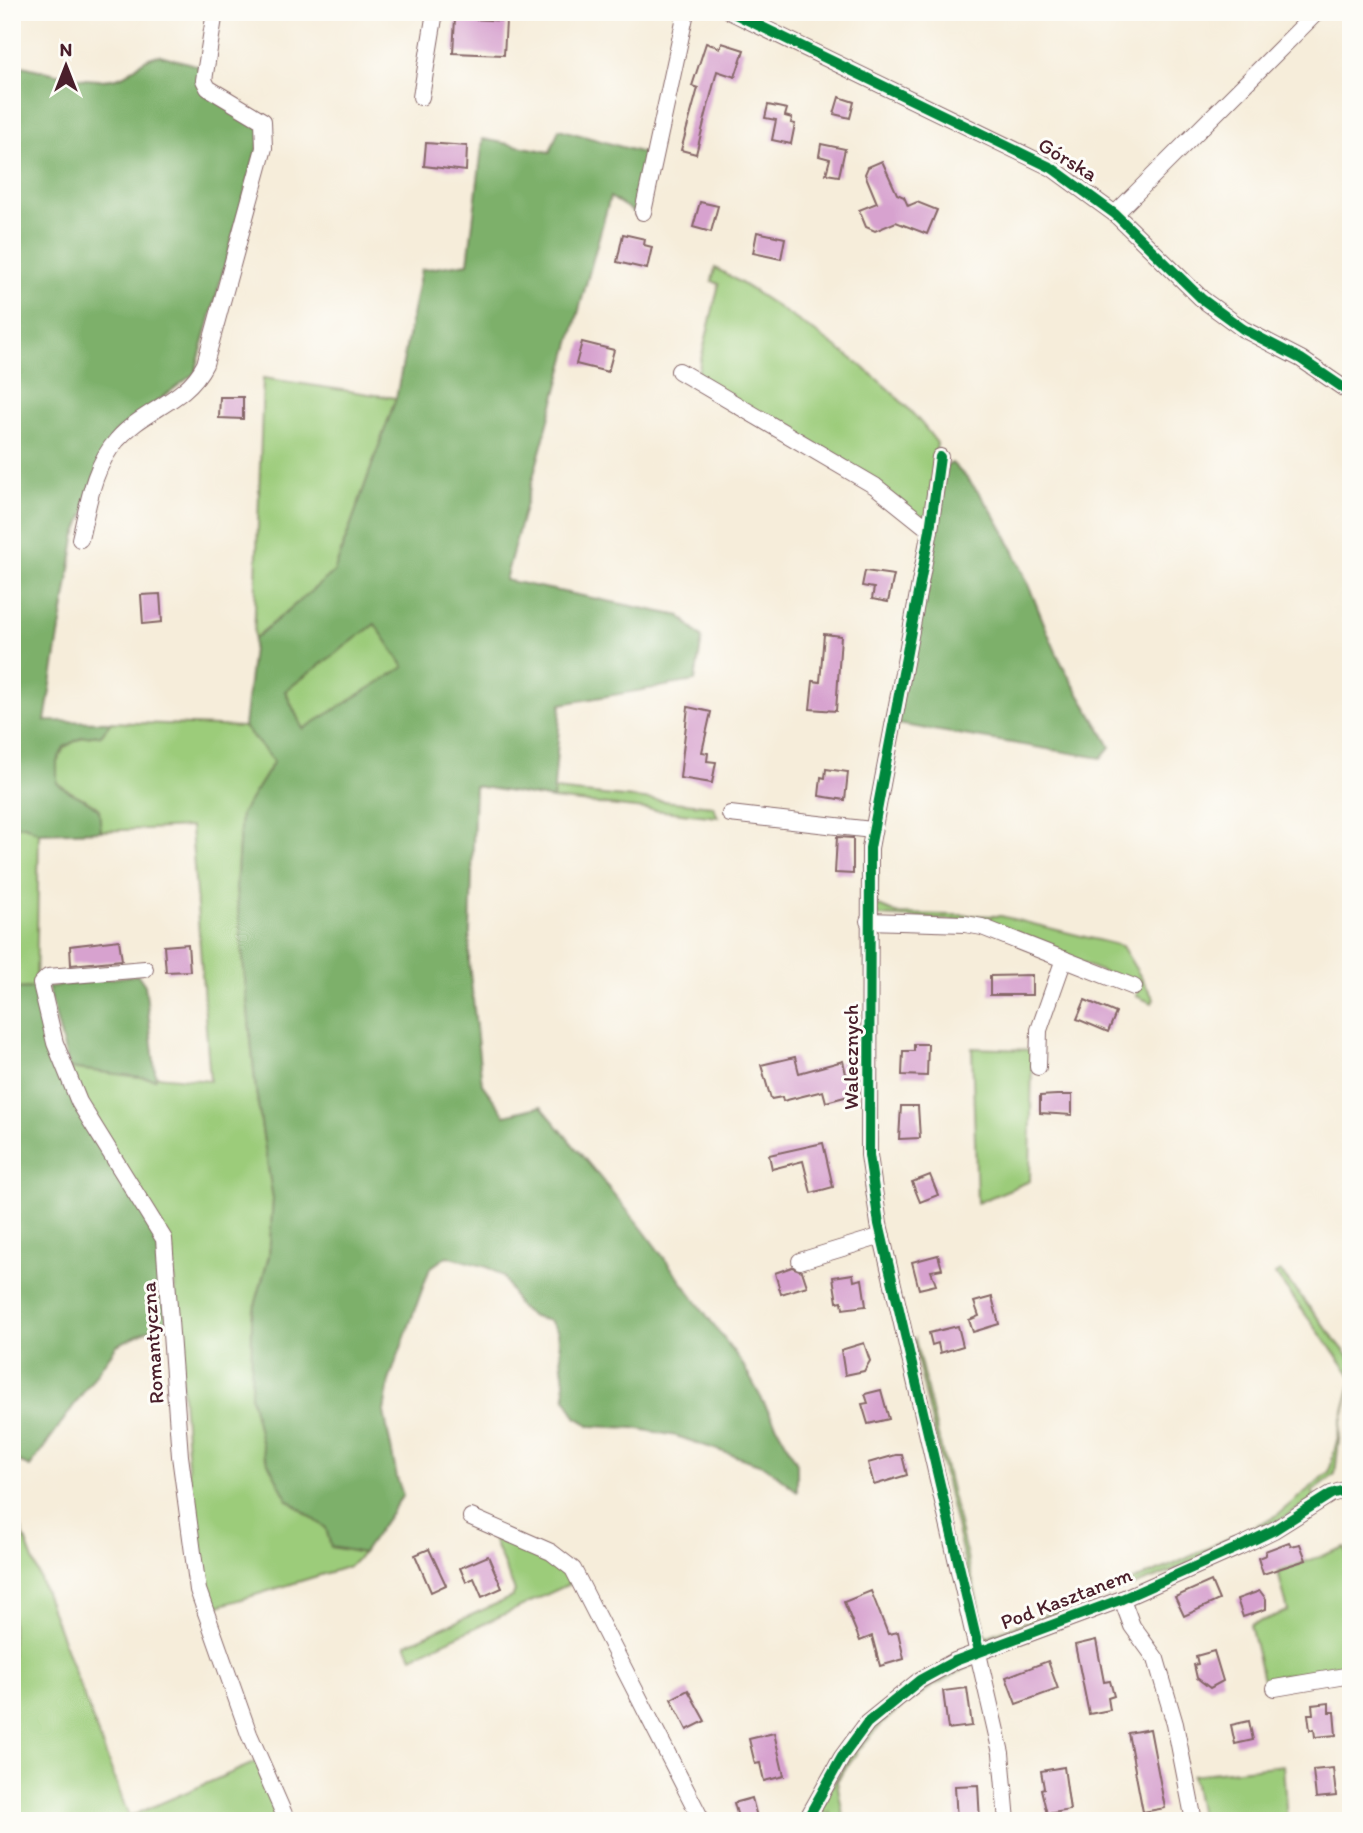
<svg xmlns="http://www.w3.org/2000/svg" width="1363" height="1833" viewBox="0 0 1363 1833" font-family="Itim,sans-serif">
  <rect width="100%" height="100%" fill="#fdfcf7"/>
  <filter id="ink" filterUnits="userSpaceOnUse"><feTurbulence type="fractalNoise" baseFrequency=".0143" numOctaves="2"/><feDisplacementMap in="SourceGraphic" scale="14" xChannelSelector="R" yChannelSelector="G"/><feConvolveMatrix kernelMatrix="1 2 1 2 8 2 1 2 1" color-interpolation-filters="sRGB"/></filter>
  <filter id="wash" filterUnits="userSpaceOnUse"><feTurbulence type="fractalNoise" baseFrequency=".00686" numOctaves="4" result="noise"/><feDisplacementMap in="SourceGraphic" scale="28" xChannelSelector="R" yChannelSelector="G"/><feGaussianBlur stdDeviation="1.57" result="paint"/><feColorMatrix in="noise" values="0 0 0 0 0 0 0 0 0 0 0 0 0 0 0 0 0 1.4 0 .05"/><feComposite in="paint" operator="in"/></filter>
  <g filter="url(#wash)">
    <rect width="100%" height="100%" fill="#f6edda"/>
    <!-- green -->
    <g fill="#9ccc7a" stroke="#737652" stroke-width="2">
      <path d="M715,268C740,281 764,298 788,314C845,352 896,387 937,443L928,523L697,376L719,284L712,281Z"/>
      <polygon points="263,378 396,398 334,572 254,639"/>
      <polygon points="376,623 404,667 303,730 285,691"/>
      <path d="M111,722L244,727L275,761L241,814L236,888L256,1091L273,1199L269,1256L252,1317L287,1499L326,1528L331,1547L363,1553L350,1566L206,1610L193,1532L172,1251L83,1100L69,1068L210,1081L191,827L101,831L99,809C86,797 71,795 57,783V762L64,747L83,737L101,735Z"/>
      <polygon points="554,790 713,806 718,817 553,799"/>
      <polygon points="25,825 39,833 36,988 12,989 12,827"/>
      <polygon points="877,831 880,831 876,905 899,914 1001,916 1122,946 1154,999 1152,1003 1136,996 1139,987 983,922 879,916 875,911"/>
      <polygon points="972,1048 1032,1050 1030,1181 977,1203"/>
      <polygon points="1280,1271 1351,1359 1351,1375 1275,1274"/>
      <polygon points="915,1339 986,1637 1168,1567 1276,1516 1329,1472 1351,1385 1341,1423 1335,1474 1312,1492 1316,1497 1285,1517 1168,1573 983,1641 913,1342"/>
      <polygon points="12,1504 129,1817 256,1762 282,1821 12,1821"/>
      <polygon points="486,1528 549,1554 576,1581 412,1657 406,1644 512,1597 515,1591 492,1537 478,1531"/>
      <polygon points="1345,1547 1351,1568 1351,1669 1292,1682 1290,1674 1263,1679 1250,1625 1288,1611 1278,1572"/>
      <path d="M972,1661L973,1665C908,1697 876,1720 837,1781L844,1821H832L830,1812L814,1821C830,1790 845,1758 868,1732C892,1702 937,1678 972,1661Z"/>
      <polygon points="1283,1765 1287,1821 1201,1821 1192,1775"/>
    </g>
    <!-- forest -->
    <g fill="#7db06a" stroke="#64684a" stroke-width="2" fill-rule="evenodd">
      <path d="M160,55L199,66L200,82L253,117L262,131L195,373L115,433L75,538L45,721L111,722L101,735L83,737L64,747L57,762V783C71,795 86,797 99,810L101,831L39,833L25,825L12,826V64C41,69 95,88 122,76C139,69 135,60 160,55Z"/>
      <path d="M559,129L650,155L637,214L610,197L505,580L680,616L702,638L695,681L561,704L553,799L475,786L469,962L482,1084L505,1115L541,1106L641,1227L742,1363L797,1463V1491L765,1466L676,1436L634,1428L591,1426L576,1417L566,1399L558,1332L550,1321L533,1317L518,1306L504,1277L487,1267L447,1256L430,1268L389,1381L384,1412L397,1478L403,1495L363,1553L331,1547L326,1528L287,1499L264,1455L251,1397L252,1317L269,1256L273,1199L256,1091L236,888L241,814L274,761L244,727L254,639L334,572L396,398L421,270L468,263L483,139L550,152ZM375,624L404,667L303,729L285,691Z"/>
      <path d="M952,463C1011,519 1025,583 1057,654C1072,686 1094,716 1110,747L1101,758L897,724L945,467Z"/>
      <polygon points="138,975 145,985 156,1079 69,1068 48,987"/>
      <polygon points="36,988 50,1044 160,1241 167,1321 117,1345 30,1467 12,1459 12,989"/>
    </g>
    <g id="blocks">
      <!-- building -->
      <g fill="#d7a2cf">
        <polygon points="455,18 506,21 504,55 453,53"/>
        <polygon points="706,43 720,48 722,43 744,50 735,77 717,71 696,154 681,150 698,88 692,86"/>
        <polygon points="839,97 854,102 850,118 834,114"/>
        <polygon points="768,105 787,109 785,116 792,118 791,123 795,124 791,144 772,140 776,120 765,118"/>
        <polygon points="426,143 467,146 466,171 424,166"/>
        <polygon points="821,144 845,149 839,176 826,174 830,159 819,156"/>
        <polygon points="882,161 897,194 904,197 908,206 917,202 937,210 927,234 896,222 875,231 866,227 859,210 877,203 865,174 868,167"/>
        <polygon points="700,202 718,206 711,232 693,227"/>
        <polygon points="757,232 785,238 781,259 753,253"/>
        <polygon points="623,234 645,239 644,245 652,247 647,269 617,262"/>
        <polygon points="582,342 614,350 608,372 576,364"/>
        <polygon points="220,397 243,397 243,419 219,418"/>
        <polygon points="865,571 894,575 888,602 872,599 874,588 862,586"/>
        <polygon points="160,594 162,622 143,624 141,595"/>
        <polygon points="824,634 841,636 836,711 810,709 813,681 820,682"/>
        <polygon points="688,707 711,712 702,752 708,753 707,761 716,762 712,783 680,778"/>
        <polygon points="826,769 848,772 845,800 819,796 821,777 825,778"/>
        <polygon points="837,837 853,838 853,874 835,873"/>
        <polygon points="119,940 122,960 71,965 70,946"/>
        <polygon points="188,944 190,971 166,972 164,946"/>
        <polygon points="1032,975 1032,995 990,995 990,976"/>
        <polygon points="1085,1000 1116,1013 1108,1032 1077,1019"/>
        <polygon points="914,1044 928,1044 927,1076 902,1075 903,1051 914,1051"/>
        <polygon points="795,1057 799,1073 843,1061 846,1074 854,1077 849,1083 852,1095 826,1102 823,1091 783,1101 782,1097 771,1099 761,1065"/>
        <polygon points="1057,1095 1072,1095 1072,1115 1040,1113 1040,1096"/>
        <polygon points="901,1106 918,1106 920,1138 899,1139"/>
        <polygon points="823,1143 833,1187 811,1193 803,1161 772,1169 769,1155"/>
        <polygon points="930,1175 938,1195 920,1202 912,1182"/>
        <polygon points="938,1255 942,1269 931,1271 936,1285 919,1289 912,1262"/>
        <polygon points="792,1267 802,1271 807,1286 781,1294 775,1273"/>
        <polygon points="853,1274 854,1281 862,1279 866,1306 843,1309 842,1301 837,1302 833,1277"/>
        <polygon points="992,1297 999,1324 973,1332 969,1320 979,1316 974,1302"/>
        <polygon points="958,1326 963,1346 940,1353 938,1343 932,1345 929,1333"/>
        <polygon points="864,1343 870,1361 864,1371 845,1375 841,1350"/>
        <polygon points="881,1390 889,1419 868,1424 862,1404 868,1403 865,1394"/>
        <polygon points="896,1455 902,1455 907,1475 874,1485 868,1463"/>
        <polygon points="1289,1542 1291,1546 1300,1544 1306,1560 1263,1574 1258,1558 1266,1555 1265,1551"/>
        <polygon points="429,1549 446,1585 431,1592 415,1555"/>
        <polygon points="488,1556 502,1588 482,1597 474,1578 466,1582 460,1568"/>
        <polygon points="1211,1581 1219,1600 1184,1616 1175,1597"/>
        <polygon points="871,1591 888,1634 898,1632 904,1659 880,1666 872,1636 860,1641 844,1602"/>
        <polygon points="1260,1591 1266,1599 1266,1609 1243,1617 1237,1599"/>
        <polygon points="1096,1640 1104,1682 1110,1681 1114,1696 1108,1698 1110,1710 1089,1714 1075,1645"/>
        <polygon points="1214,1651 1223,1681 1210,1688 1197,1678 1194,1665 1198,1664 1196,1656"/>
        <polygon points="1048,1661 1058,1689 1016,1704 1006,1677"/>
        <polygon points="967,1688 972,1726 948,1729 943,1691"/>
        <polygon points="688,1690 705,1721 687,1730 671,1699"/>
        <polygon points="1329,1703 1329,1712 1334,1712 1336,1735 1315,1737 1314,1729 1310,1730 1308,1714 1313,1714 1312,1705"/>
        <polygon points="1249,1721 1253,1740 1235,1744 1231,1725"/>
        <polygon points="1150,1729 1165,1808 1143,1812 1128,1733"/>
        <polygon points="774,1733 784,1776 764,1781 760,1763 755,1764 749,1739"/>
        <polygon points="1064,1767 1070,1810 1047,1814 1041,1789 1044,1788 1041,1771"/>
        <polygon points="1333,1768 1336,1796 1316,1798 1313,1770"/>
        <polygon points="978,1785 980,1821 957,1821 955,1786"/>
        <polygon points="752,1798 758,1821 739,1821 734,1803"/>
      </g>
    </g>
  </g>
  <g filter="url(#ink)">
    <use href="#blocks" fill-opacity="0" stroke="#866768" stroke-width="2"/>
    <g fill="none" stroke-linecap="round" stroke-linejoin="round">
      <defs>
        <g id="minor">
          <polyline points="731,12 1052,168 1115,214 1202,299 1243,329 1301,359 1351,393"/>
          <polyline points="421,97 435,12"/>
          <polyline points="643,212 686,12"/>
          <polyline points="1115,214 1317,12"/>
          <polyline points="679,371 875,486 930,530"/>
          <polyline points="940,457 930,530 870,848 869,1155 879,1224 1001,1753 1007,1821"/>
          <path d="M80,539C88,506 93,466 117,440C144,409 186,402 205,364L264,148L263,121L208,88L204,80L215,12"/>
          <polyline points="730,814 872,830"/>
          <polyline points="868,921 965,924 982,927 1134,987"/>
          <polyline points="145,969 48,977 41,984 55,1043 79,1102 164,1239 180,1456 198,1590 249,1734 287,1821"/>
          <polyline points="1038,1067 1039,1030 1064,959"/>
          <polyline points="800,1261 882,1236"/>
          <polyline points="1351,1468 1351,1475"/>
          <polyline points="471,1517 551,1552 573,1569 702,1821"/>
          <polyline points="1122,1599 1132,1626 1156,1659 1175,1724 1194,1821"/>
          <polyline points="1275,1688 1351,1675"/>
          <polyline points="806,1821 842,1757 867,1723 920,1680 955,1661 1122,1599 1239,1547 1274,1530 1331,1494 1351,1488"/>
        </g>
      </defs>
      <!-- minor casing -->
      <use href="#minor" stroke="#866768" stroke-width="18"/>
      <!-- minor -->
      <use href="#minor" stroke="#fff" stroke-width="16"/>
      <defs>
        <g id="cycleway">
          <polyline points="731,12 1052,168 1115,214 1202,299 1243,329 1301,359 1351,393"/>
          <polyline points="940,457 930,530 870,848 869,1155 879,1224 979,1651"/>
          <polyline points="806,1821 842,1757 867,1723 920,1680 955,1661 1122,1599 1239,1547 1274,1530 1331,1494 1351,1488"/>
        </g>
      </defs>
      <!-- cycleway casing -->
      <use href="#cycleway" stroke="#fdfcf7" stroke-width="15"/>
      <!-- cycleway -->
      <use href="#cycleway" stroke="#00873e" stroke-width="10"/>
    </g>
  </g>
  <g text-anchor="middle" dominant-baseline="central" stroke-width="6" stroke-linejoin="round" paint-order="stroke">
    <!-- street labels -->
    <g font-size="21" fill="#4a1f2b" stroke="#fdfcf7">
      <text transform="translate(1068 159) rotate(31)">Górska</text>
      <text transform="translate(850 1057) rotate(-90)">Walecznych</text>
      <text transform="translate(152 1343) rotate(-94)">Romantyczna</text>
      <text transform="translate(1066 1598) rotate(-21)">Pod Kasztanem</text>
    </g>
  </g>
  <!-- margin -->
  <rect width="1363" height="1833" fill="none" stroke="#fdfcf7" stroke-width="42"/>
  <!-- north arrow -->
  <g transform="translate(66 66)" stroke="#fdfcf7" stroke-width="5" paint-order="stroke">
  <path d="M0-5L12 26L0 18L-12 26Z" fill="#4a1f2b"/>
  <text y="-10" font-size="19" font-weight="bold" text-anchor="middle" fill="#4a1f2b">N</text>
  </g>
</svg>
